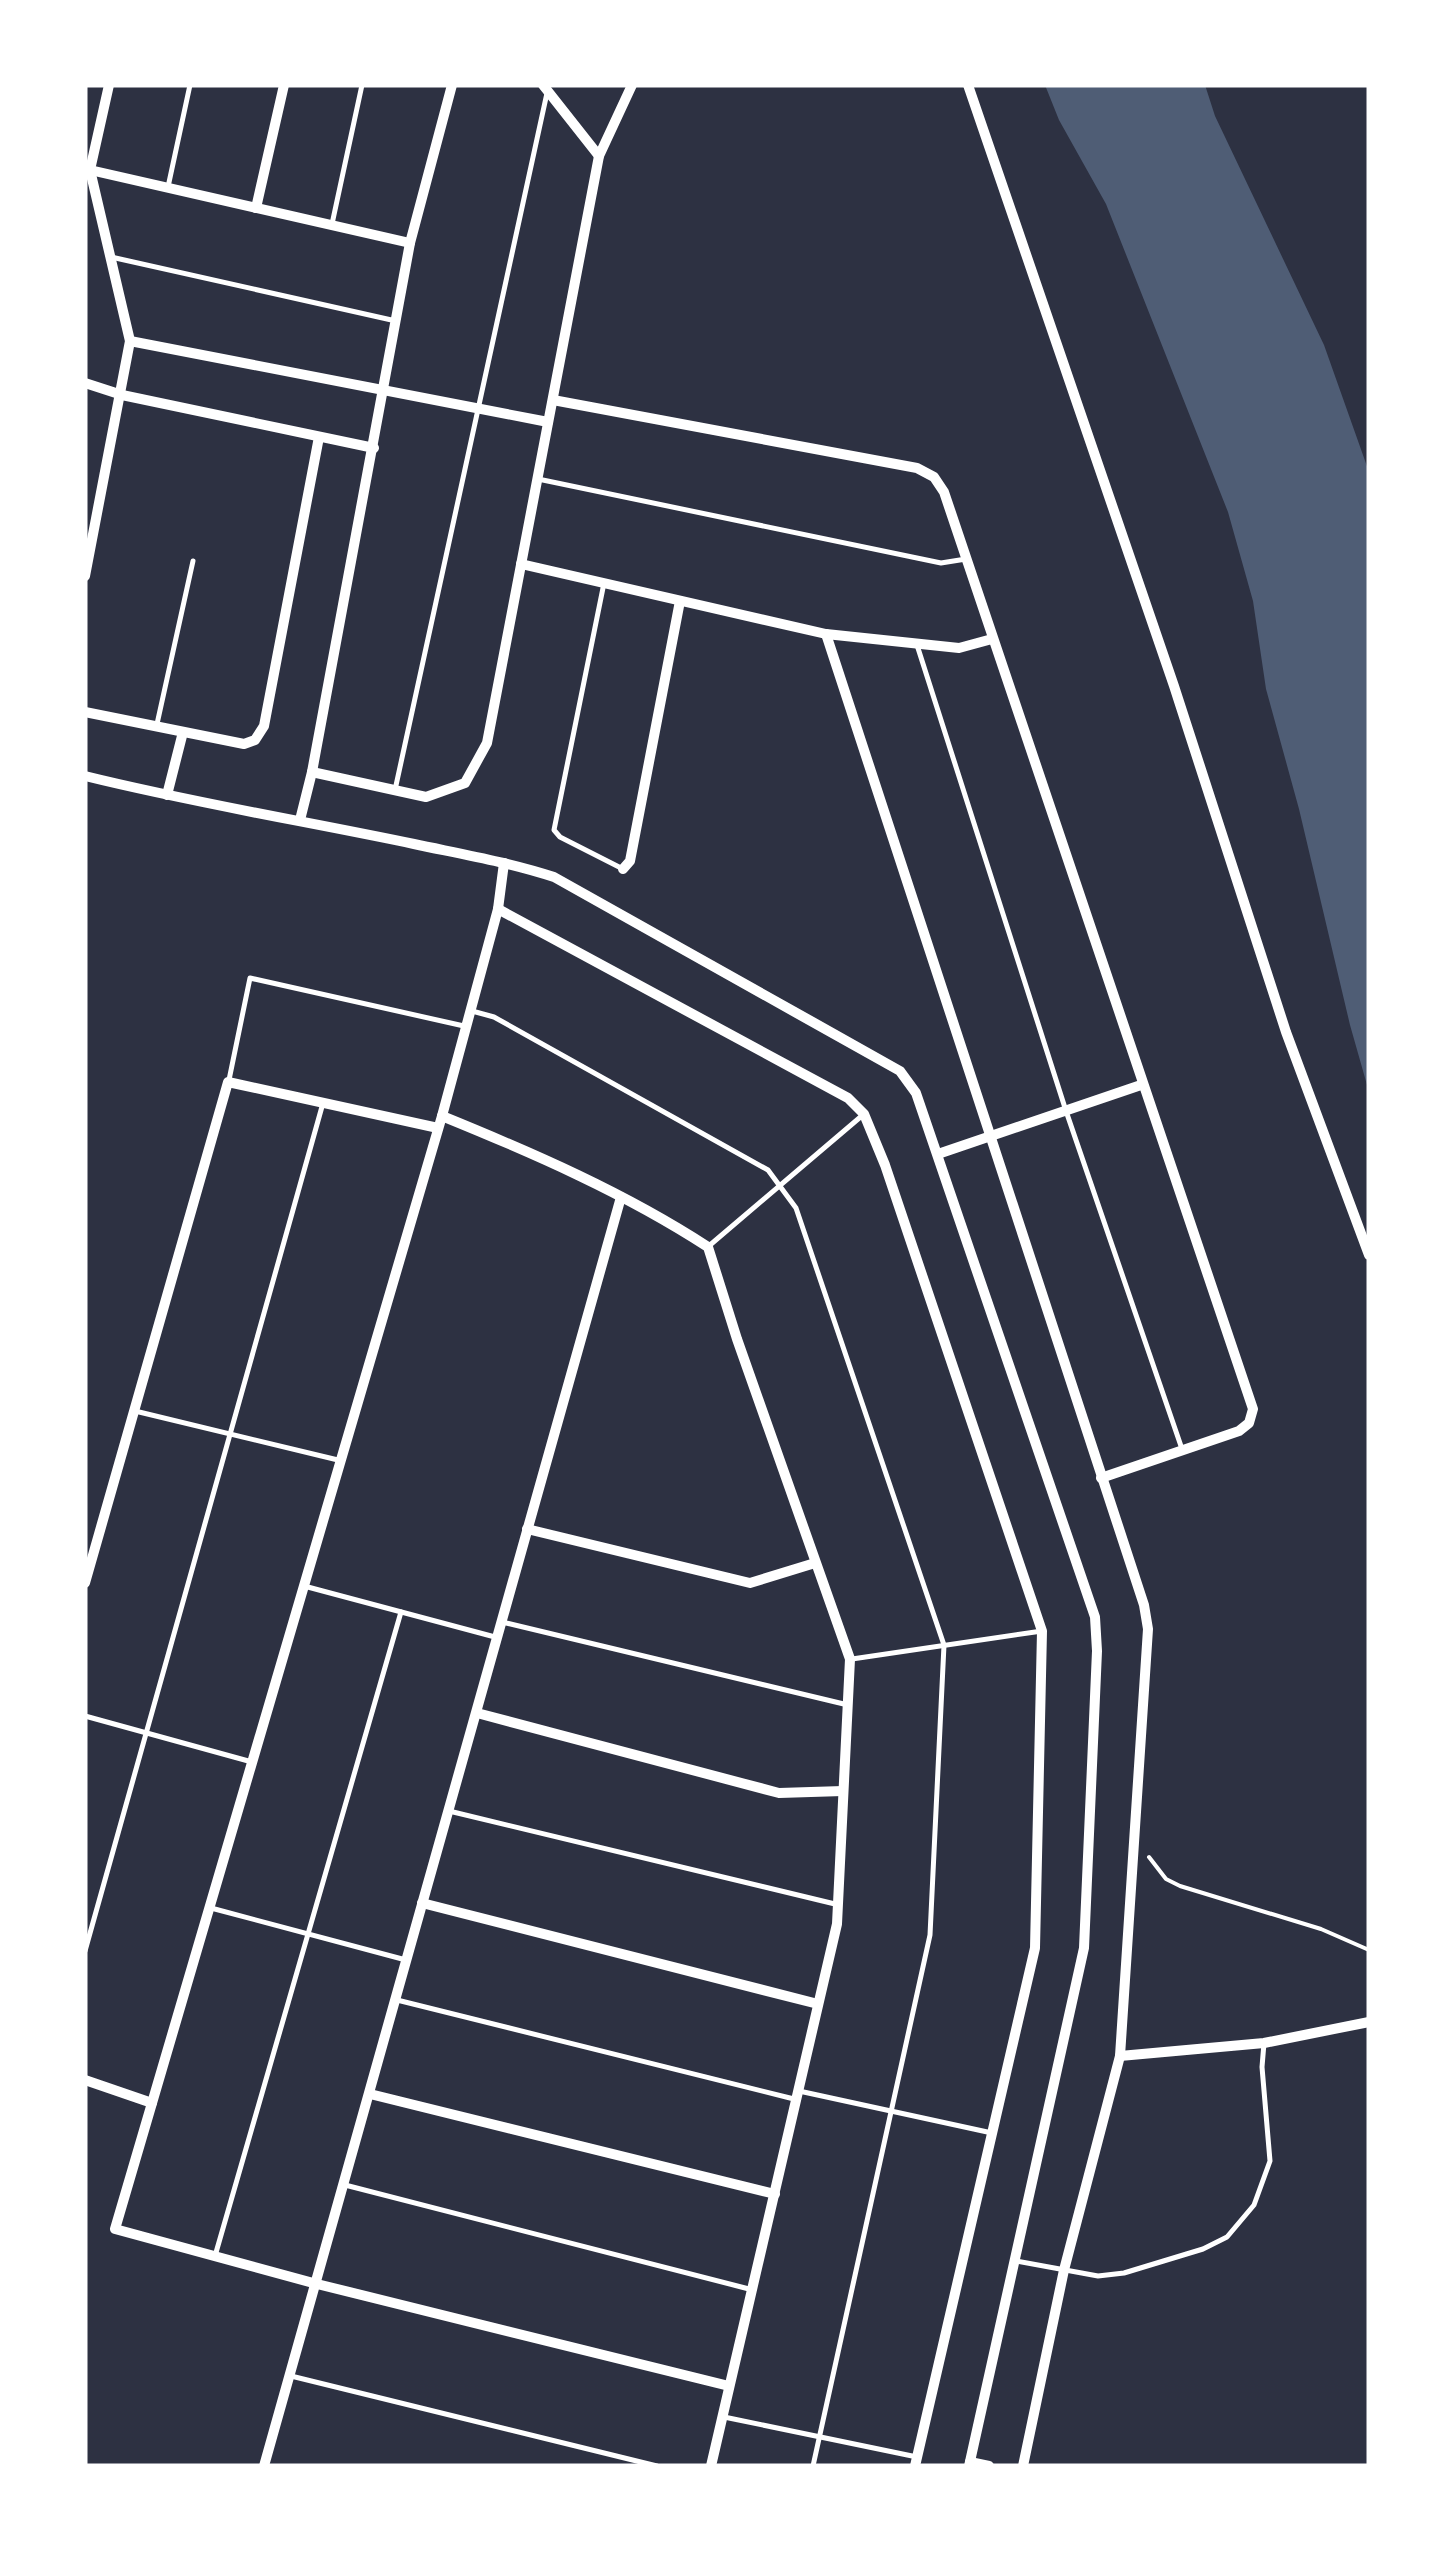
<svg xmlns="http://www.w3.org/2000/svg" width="1454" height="2551" viewBox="0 0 1454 2551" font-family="'Titillium Web',sans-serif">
  <rect width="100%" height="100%" fill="#2d3142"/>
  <!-- water -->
  <polygon fill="#4f5d75" points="1045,85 1205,85 1215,116 1324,345 1369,472 1369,1092 1350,1025 1299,809 1266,689 1253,601 1228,512 1106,204 1059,120"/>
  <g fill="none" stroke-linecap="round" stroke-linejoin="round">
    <!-- path -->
    <polyline stroke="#fff" stroke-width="4" points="1149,1857 1166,1879 1180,1886 1321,1929 1369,1950"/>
    <!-- service -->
    <g stroke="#fff" stroke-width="5">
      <polyline points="168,187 190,85"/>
      <polyline points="332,224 362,85"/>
      <polyline points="111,257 396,321"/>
      <polyline points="538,479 941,563 966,559"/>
      <polyline points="604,583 554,830 560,837 623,869"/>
      <polyline points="917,645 1066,1111 1182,1449"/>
      <polyline points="157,724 193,561"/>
      <polyline points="395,790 547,93"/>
      <polyline points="472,1011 494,1017 768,1170 796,1208 944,1645 930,1935 813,2466"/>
      <polyline points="229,1080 250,978 464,1026"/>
      <polyline points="710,1245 864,1114"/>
      <polyline points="135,1411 338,1460"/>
      <polyline points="304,1586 495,1637"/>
      <polyline points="502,1622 848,1705"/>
      <polyline points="852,1659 1042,1631"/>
      <polyline points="85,1716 252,1762"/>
      <polyline points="449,1811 835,1904"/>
      <polyline points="211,1908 406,1960"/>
      <polyline points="85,1951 323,1103"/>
      <polyline points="397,2000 794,2099"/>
      <polyline points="799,2091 992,2133"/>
      <polyline points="345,2185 749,2289"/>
      <polyline points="215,2256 401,1612"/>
      <polyline points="1016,2261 1098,2276 1124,2273 1203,2249 1227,2237 1254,2205 1270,2161 1262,2067 1264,2043"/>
      <polyline points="291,2376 657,2466"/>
      <polyline points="724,2417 917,2457"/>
    </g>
    <!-- minor -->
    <g stroke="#fff" stroke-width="10">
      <polyline points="543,85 599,156"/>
      <polyline points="968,85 1174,686 1286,1032 1369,1255"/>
      <polyline points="90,170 410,243"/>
      <polyline points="256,208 284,85"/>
      <polyline points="130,341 548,422"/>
      <polyline points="85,383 122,395 374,448"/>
      <polyline points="553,400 917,468 934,477 944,492 1253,1409 1249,1423 1239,1431 1101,1478"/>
      <polyline points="521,564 826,634 959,648 992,639"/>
      <polyline points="85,576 130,341 90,170 109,85"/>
      <polyline points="826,634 1144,1605 1148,1629 1120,2056 1264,2043 1369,2022"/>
      <polyline points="85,712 244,744 255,740 264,726 319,437"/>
      <polyline points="312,772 426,797 465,783 487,743 599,156 632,85"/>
      <path d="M85,776C194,803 304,821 414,844C461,854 508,862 554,877L900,1071L916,1093L1095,1617L1097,1651L1084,1948L969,2466"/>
      <polyline points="167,795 183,732"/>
      <polyline points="300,820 312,772 410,243 452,85"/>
      <polyline points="504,863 498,909 442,1116 115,2229 317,2284 729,2386"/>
      <polyline points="623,869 630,861 680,601"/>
      <polyline points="498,909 848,1098 864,1114 885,1165 1042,1631 1035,1948 915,2466"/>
      <path d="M442,1116C533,1153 625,1193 708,1247L737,1339L850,1659L837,1924L711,2466"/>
      <polyline points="938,1154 1141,1085"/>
      <polyline points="527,1529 750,1583 815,1563"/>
      <polyline points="85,1583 228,1082 438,1128"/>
      <polyline points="477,1713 779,1793 843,1791"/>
      <polyline points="422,1903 818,2004"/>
      <polyline points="85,2080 152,2103"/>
      <polyline points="370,2094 775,2194"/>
      <polyline points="970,2462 989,2466"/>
      <polyline points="264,2466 621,1197"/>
      <polyline points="1023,2466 1064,2270 1120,2056"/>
    </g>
  </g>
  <!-- border -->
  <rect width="1454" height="2551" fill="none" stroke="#ffffff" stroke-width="175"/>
</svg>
